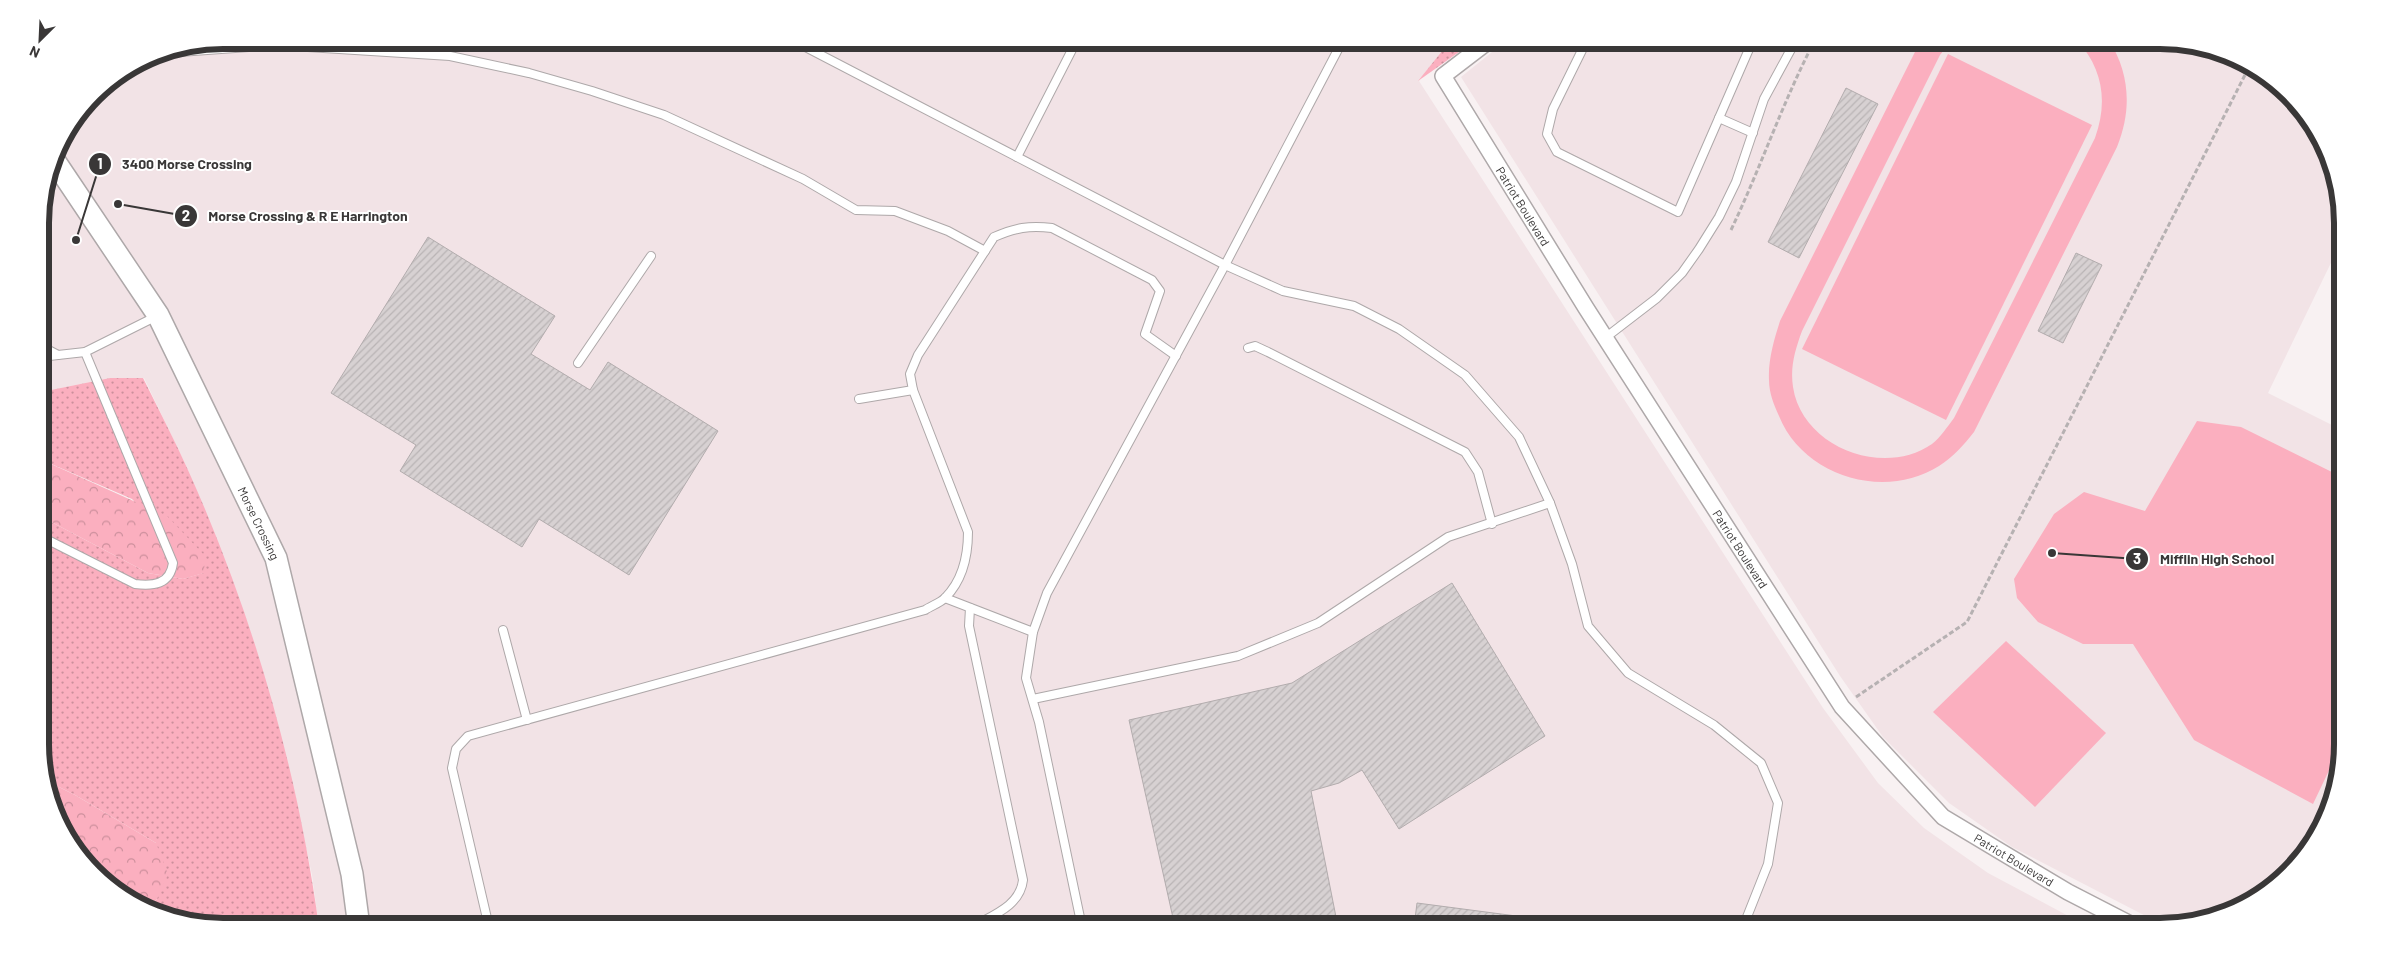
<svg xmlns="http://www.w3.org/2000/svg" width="2383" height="967" viewBox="0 0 2383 967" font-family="Barlow,sans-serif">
  <defs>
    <pattern id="grass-dots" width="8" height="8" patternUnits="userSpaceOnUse" patternTransform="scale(1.25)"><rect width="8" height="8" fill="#fbafbf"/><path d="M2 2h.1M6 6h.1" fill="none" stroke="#cc8f9c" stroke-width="1.8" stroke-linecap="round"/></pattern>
    <pattern id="forest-crowns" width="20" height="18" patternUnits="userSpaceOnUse" patternTransform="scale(1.25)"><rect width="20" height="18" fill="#fbafbf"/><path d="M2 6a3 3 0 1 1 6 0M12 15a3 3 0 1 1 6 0" fill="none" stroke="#cc8f9c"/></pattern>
    <pattern id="building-hatch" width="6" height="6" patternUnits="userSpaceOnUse" patternTransform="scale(1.25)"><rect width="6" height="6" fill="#d7d1d2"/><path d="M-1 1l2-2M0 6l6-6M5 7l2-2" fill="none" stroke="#b9b4b5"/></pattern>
  </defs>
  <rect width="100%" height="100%" fill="#f8f1f2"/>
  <!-- built -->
  <g fill="#f2e3e6">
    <polygon points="223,40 1451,40 1419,81 1823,708 1878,783 1924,828 1988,873 2089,927 319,927 312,875 286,756 247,625 188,470 144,378 110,378 41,392 40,210 59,142 102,86 153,54"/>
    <polygon points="1507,40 2160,40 2219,50 2298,102 2329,152 2341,199 2342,240 2268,393 2342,430 2343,744 2333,803 2305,855 2271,889 2219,917 2167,927 2012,847 1949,803 1883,737 1840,676 1461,77"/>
  </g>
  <!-- grass -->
  <g fill="url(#grass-dots)">
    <polygon points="1451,40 1476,40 1418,81"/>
    <path d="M110,378H143C158,408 174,439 188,470C253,614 298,771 319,927H223L164,917L148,907L157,899L156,843L75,795L43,779L42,517L148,573L183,579L203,573L132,499L42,460L41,392Z"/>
  </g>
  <!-- forest -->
  <g fill="url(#forest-crowns)">
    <polygon points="42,460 167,516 205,556 204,573 183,579 148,573 42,517"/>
    <polygon points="43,779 75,795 156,843 168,874 157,899 148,907 85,865"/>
  </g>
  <!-- park -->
  <g fill="#fbafbf">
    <path d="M1921,40H1952L1940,55L1802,331C1795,350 1790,367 1793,387C1802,447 1883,478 1932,444C1941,437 1947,427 1954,418L2095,138C2108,102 2103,69 2077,40H2109C2130,74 2132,110 2117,147L1974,432C1964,445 1953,457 1939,466C1884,501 1803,476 1779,416C1774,405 1769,393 1769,380C1768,360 1774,340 1780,321Z"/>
    <polygon points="1948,54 2092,125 1946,420 1802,349"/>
    <polygon points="2197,421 2241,427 2342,477 2343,741 2313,804 2194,740 2133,644 2083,644 2038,622 2017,598 2014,579 2054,514 2084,492 2145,511"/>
    <polygon points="2006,641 2106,733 2035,807 1933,712"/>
  </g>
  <!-- building -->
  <g fill="url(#building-hatch)" stroke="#b2acad">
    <polygon points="1846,88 1878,104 1799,258 1768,242"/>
    <polygon points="428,237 555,316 531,354 590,390 608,362 718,431 629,575 539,519 522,547 400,471 416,445 331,393"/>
    <polygon points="2076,253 2102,265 2063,343 2038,331"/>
    <polygon points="1452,583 1545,736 1399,829 1362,770 1339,783 1311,791 1338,927 1175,927 1129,720 1292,683"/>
    <polygon points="1417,903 1524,917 1523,927 1414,927"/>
  </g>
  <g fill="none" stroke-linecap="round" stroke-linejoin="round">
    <defs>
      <g id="service">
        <polyline points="792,40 1225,265 1283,291 1354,306 1399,329 1465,375 1519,437 1550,503 1572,564 1588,626 1628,673 1714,725 1761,763 1778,803 1768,864 1743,927"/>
        <polyline points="1587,40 1553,109 1547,134 1557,152 1678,212 1719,118 1753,133"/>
        <polyline points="152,54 276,45 450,56 529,73 592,91 664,115 803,179 856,210 895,211 948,231 985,251"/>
        <polyline points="1719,118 1753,40"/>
        <polyline points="1017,157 1077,40"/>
        <polyline points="1605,338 1657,298 1682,273 1699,249 1719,217 1736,182 1764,99 1796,40"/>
        <polyline points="41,346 58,355 85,352 157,316"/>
        <polyline points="1248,348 1255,346 1268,352 1465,452 1478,472 1492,524"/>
        <polyline points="41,357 58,355"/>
        <polyline points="578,363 651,256"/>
        <polyline points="859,399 913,390"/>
        <path d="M42,537L135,584C153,586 170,585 173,563L85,352"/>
        <polyline points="945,598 1033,632"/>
        <path d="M970,608L969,626L1023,880C1020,906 993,915 972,927"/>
        <polyline points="503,630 527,720"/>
        <polyline points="1033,699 1238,656 1318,623 1448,537 1550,503"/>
        <path d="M489,927L452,768L456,749L468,736L925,610C931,606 940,603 945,598C963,580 968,555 968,532L913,390L910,374L918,355L994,237C1015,228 1029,225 1052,228L1152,280L1160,291L1145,334L1176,356"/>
        <polyline points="1082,927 1039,722 1026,678 1033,632 1047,593 1225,265 1343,40"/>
      </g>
      <g id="minor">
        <path id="s1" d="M1490,40L1443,76L1586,308L1842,707L1943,817L2068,892L2136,927"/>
      </g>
      <g id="secondary">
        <path id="s2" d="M54,160L158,315L276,558L352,874L359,927"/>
      </g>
    </defs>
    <!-- service casing -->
    <use href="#service" stroke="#aea8a9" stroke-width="10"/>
    <!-- minor casing -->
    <use href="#minor" stroke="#aea8a9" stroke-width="18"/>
    <!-- secondary casing -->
    <use href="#secondary" stroke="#aea8a9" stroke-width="24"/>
    <!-- path -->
    <g stroke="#b6b1b2" stroke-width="3" stroke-dasharray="5 2.5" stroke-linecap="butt">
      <path d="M1731,230C1761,167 1783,101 1815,40"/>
      <polyline points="1856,697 1967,622 2248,69"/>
    </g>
    <!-- service -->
    <use href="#service" stroke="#fff" stroke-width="8"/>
    <!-- minor -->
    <use href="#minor" stroke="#fff" stroke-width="15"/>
    <!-- secondary -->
    <use href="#secondary" stroke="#fff" stroke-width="21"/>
  </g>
  <g text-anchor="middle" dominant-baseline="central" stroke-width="4" stroke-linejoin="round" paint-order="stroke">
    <!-- street labels -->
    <g font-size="12" fill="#393737" stroke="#fff">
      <text stroke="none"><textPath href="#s1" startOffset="212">Patriot Boulevard</textPath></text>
      <text stroke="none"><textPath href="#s2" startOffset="418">Morse Crossing</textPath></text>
      <text stroke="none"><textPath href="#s1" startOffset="618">Patriot Boulevard</textPath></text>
      <text stroke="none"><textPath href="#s1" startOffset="1038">Patriot Boulevard</textPath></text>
    </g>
  </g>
  <!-- crop -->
  <path d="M0 0H2383V967H0ZM223 49H2160A174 174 0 0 1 2334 223V744A174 174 0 0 1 2160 918H223A174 174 0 0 1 49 744V223A174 174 0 0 1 223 49Z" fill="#fff" fill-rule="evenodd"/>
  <path fill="none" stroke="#393737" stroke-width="6" d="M223 49H2160A174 174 0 0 1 2334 223V744A174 174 0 0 1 2160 918H223A174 174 0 0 1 49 744V223A174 174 0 0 1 223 49Z"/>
  <!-- callouts -->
  <path fill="none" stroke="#393737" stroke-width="2" d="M76 240L100 164M118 204L186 216M2052 553L2137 559"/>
  <g fill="#393737" stroke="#fff" stroke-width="2">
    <circle cx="76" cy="240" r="5"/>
    <circle cx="118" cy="204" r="5"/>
    <circle cx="2052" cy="553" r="5"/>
    <circle cx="100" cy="164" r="12"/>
    <circle cx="186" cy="216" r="12"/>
    <circle cx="2137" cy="559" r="12"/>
  </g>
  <g font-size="15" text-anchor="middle" font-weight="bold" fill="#fff">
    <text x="100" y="169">1</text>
    <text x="186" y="221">2</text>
    <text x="2137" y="564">3</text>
  </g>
  <g font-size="14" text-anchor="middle" font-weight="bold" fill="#393737" stroke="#fff" stroke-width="4" stroke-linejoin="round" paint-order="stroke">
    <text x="187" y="169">3400 Morse Crossing</text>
    <text x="308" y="221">Morse Crossing &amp; R E Harrington</text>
    <text x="2217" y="564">Mifflin High School</text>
  </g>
  <!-- north arrow -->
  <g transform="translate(40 40) rotate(204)" stroke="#ffffff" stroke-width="4" paint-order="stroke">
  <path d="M0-4L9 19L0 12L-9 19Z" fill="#393737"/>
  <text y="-8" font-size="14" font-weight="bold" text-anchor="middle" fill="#393737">N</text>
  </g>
</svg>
